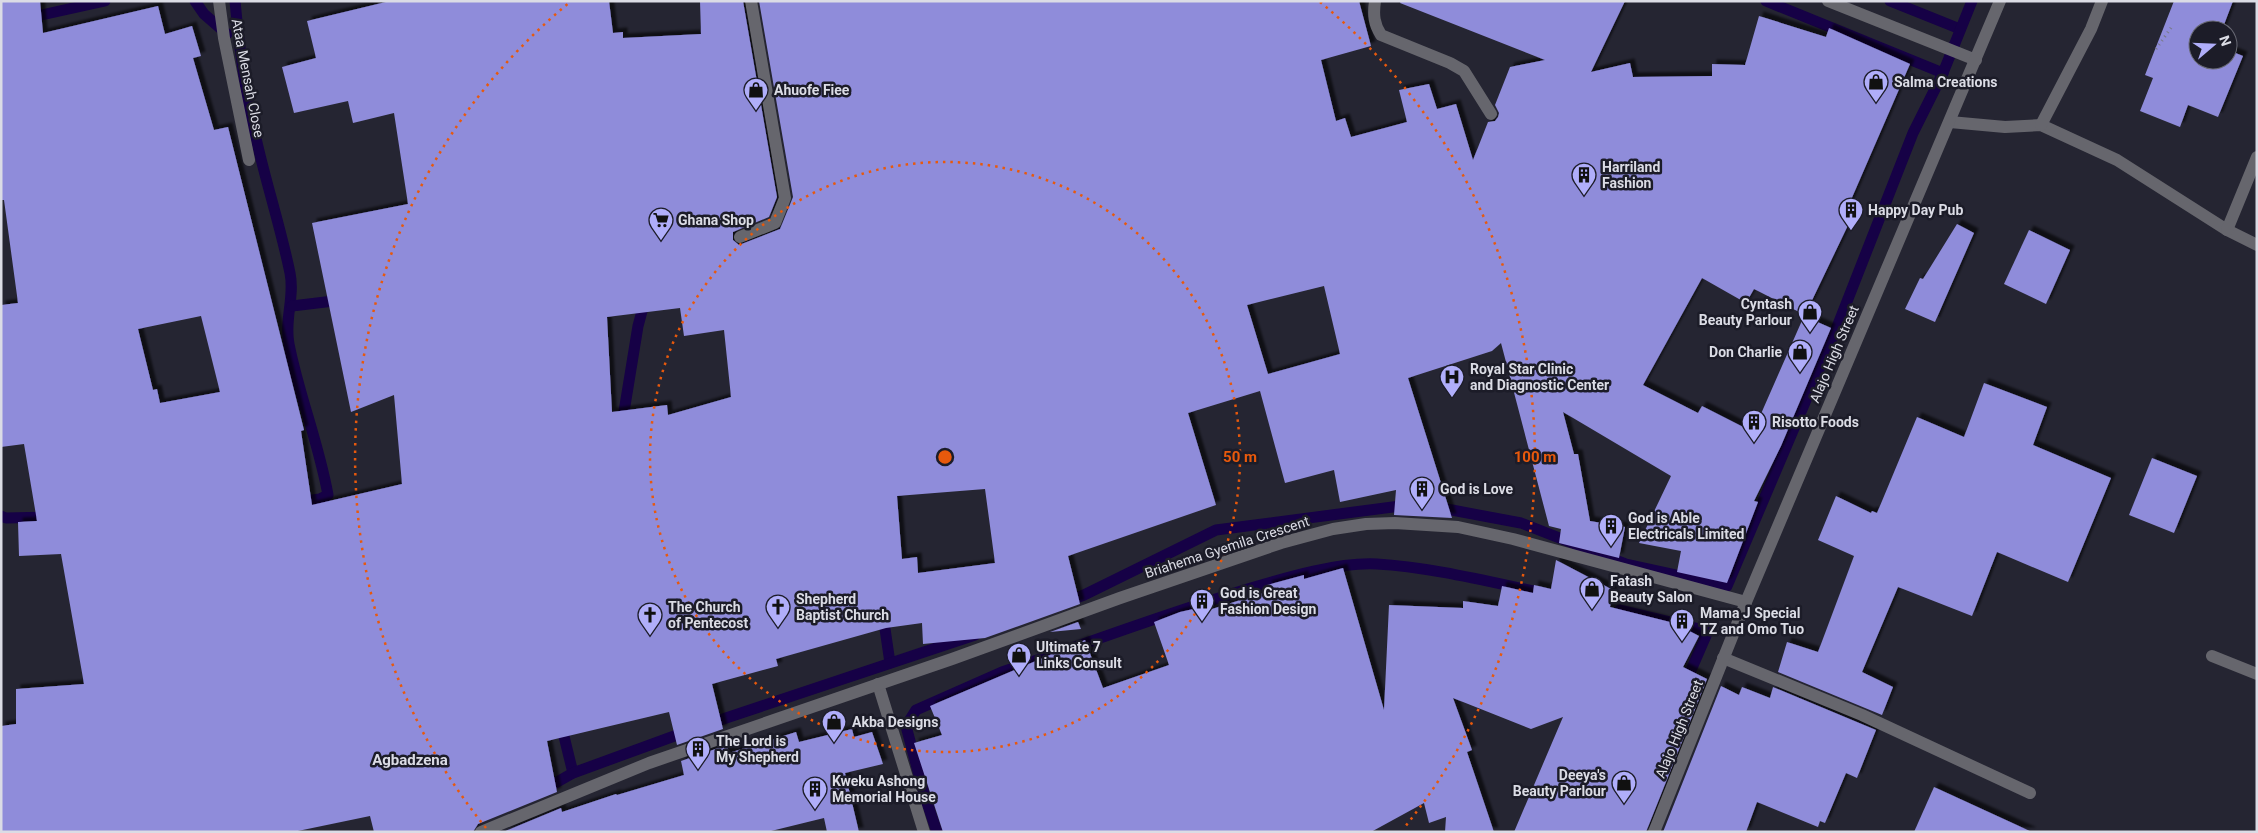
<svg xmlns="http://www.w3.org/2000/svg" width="2258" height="833" viewBox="0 0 2258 833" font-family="Roboto,sans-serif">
  <defs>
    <filter id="shadow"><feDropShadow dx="4.5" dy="-4.5" stdDeviation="1" flood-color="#0009"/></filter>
  </defs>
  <rect width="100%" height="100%" fill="#252532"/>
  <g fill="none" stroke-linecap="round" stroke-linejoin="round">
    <!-- stream -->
    <g stroke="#160146" stroke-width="11">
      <polyline points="195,1 204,14 227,34"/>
      <path d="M235,1C239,44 244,87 254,129C264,177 280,224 290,273C295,297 284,320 289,344C299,395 319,444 328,495L320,499L297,502"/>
      <polyline points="1766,1 1943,73"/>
      <polyline points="1890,1 1960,29"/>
      <polyline points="28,18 105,1"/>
      <polyline points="292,306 342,300"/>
      <polyline points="622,424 638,326 645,300"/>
      <polyline points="1436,507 1521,523 1626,564 1727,586 1837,327 1913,133 1943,73 1972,1"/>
      <polyline points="1,516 6,518 52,517"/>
      <polyline points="1065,602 1084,595 1216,530 1408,505"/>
      <polyline points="1620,610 1708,631 1685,684"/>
      <polyline points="883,615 890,663"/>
      <path d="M1072,648C1131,627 1191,606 1251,588C1288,577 1339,562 1377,564C1431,567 1494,583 1548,594"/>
      <polyline points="561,724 573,773"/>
      <polyline points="708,724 975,635"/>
      <polyline points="543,790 573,773 688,731"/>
      <polyline points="937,832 924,794 906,726 916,710 1002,672 1052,655"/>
    </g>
  </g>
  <!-- building -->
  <g fill="#8f8cda" fill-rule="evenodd" filter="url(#shadow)">
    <path d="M1,1H40L43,33L158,6L165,34L192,26L201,56L193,58L214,130L228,127L304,430L301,431L312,505L402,484L394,395L351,412L312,223L408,204L394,113L353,123L348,101L294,113L282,67L316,58L307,21L390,1H609L613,33L623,32V38L701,34L700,1H743L777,197L769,217L733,232V240L739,245L780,229L793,197L759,1H1359L1371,46L1321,60L1336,121L1345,118L1351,137L1407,122L1399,90L1429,84L1437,109L1456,104L1473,160L1488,122L1495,121L1498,117L1499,113L1495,105L1510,67L1545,60L1400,3L1401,1H1625L1591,72L1630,63L1633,77L1712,76V64L1745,65L1759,16L1826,37L1829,28L1910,64L1844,216L1851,219L1805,315L1754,289L1746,303L1702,278L1643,385L1698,413L1702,406L1753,432L1804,316L1831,328L1781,446L1754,501L1758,502L1727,583L1677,572L1681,551L1639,543L1671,476L1563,412L1574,454H1578L1590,521L1625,527L1619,558L1559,543L1561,529L1549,526L1501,343L1492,351L1408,378L1452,518L1394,515L1396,490L1340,502L1334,470L1285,483L1260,391L1188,413L1216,505L1068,556L1080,604L985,638L923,644L922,623L886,628L776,659L778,666L712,684L723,729L677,745L669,712L547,741L557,792L478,824L473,832H374L370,816L293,832H1V726L16,724V689L84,684L61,554L19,556L18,522L37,521L24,444L1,447V305L18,303L4,200H1ZM1324,286L1340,354L1268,374L1247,305ZM680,308L684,336L724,330L731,397L668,415L667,405L612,412L607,317ZM201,316L220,392L160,403L157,389L153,390L138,329ZM985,489L995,563L918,573L917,557L902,559L897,496Z"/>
    <polygon points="2174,1 2233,1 2222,30 2198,30 2198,60 2228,60 2228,50 2243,56 2218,117 2188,105 2180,127 2140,111 2153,78 2145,75"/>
    <polygon points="1957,224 1974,233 1935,322 1905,309 1920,278 1923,279"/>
    <polygon points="2029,230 2070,250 2046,304 2004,284"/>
    <polygon points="1984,383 2047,407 2033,445 2111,478 2068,582 1997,552 1972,616 1898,587 1862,672 1893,687 1882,715 1778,672 1787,642 1818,652 1854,556 1818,540 1836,496 1871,513 1872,511 1877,513 1917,417 1964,437"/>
    <polygon points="2152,458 2197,476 2174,533 2129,515"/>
    <polygon points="1556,560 1613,590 1610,607 1674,623 1699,636 1683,667 1707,679 1646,832 1514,832 1563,717 1531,729 1453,698 1472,750 1467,752 1494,832 1445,832 1446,817 1429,823 1424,803 1371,832 943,832 914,743 942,735 930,706 1085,640 1103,688 1169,665 1154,622 1180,612 1211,605 1212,609 1269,591 1267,585 1304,575 1304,579 1343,568 1384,710 1389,605 1463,608 1463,601 1498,606 1502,586 1533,593 1534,585 1551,589"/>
    <polygon points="1078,622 1081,629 1050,632"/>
    <polygon points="1721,686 1739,695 1742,687 1770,698 1773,687 1876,730 1857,778 1846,773 1825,823 1820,821 1818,827 1757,802 1746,832 1663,832"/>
    <polygon points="852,729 854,737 872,732 883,764 845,773 859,832 827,832 824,818 767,832 503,832 561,808 562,812 616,794 617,795 684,775 681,761 727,745 729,753 796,732 799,742"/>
    <polygon points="1934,787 2032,832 1914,832"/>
  </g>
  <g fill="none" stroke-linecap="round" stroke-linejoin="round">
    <!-- path -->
    <polyline stroke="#787984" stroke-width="3" stroke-dasharray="1 4" stroke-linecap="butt" points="2156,49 2173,25"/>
    <!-- service -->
    <g stroke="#66666d" stroke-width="12">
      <polyline points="1950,122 2005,127 2041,125 2117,160 2227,230 2257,245"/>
      <polyline points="2041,125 2091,29 2102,1"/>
      <polyline points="2227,230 2257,157"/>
      <polyline points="1723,658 1862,715 2030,793"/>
    </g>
    <!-- minor -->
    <g stroke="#66666d" stroke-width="12">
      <polyline points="219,1 224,38 249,160"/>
      <path d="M1375,1C1373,15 1374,24 1381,35L1450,63L1464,71L1491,114"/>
      <polyline points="1828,1 1976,60"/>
      <polyline points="740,237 775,223 785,198 751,1"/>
      <polyline points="2212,656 2257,674"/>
      <polyline points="878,684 924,832"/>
      <polyline points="481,832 649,763 952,659 1120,598 1281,543 1333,529 1366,524 1395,523 1458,527 1513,539 1746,602"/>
      <polyline points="1654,832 1746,602 2000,1"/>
    </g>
  </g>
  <!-- distance rings -->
  <g fill="none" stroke="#e8590c" stroke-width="2.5" stroke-dasharray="2.5 5">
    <circle cx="945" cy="457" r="295"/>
    <path d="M486 828A590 590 0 0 1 570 2M1320 2A590 590 0 0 1 1404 828"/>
  </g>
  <!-- icons -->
  <defs>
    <symbol id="shop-pin" viewBox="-11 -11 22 30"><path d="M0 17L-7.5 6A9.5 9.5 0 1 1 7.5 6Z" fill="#b0aefa" stroke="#1c1c28"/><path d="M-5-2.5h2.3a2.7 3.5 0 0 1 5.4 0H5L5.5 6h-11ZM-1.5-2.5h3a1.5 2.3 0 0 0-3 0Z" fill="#111"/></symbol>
    <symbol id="building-pin" viewBox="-11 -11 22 30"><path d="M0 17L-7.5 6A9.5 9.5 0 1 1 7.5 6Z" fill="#b0aefa" stroke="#1c1c28"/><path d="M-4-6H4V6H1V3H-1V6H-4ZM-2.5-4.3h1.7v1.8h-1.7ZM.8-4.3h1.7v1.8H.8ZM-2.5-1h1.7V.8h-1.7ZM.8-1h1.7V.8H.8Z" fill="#111"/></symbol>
    <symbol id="supermarket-pin" viewBox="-11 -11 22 30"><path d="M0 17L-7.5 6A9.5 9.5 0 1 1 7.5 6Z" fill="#b0aefa" stroke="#1c1c28"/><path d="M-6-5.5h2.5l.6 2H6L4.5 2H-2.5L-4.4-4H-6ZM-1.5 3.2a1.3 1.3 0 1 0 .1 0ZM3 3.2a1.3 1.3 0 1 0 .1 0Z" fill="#111"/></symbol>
    <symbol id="hospital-pin" viewBox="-11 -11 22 30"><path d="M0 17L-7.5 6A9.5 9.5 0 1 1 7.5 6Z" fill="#b0aefa" stroke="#1c1c28"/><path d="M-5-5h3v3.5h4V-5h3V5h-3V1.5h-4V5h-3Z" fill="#111"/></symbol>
    <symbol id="church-pin" viewBox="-11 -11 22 30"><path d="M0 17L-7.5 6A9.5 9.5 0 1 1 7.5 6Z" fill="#b0aefa" stroke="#1c1c28"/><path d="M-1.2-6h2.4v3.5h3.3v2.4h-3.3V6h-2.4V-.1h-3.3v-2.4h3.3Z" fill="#111"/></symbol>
  </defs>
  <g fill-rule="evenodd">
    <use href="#shop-pin" x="1862" y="68" width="28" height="38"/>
    <use href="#shop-pin" x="742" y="76" width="28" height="38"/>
    <use href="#building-pin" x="1570" y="161" width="28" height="38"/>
    <use href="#building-pin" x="1837" y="196" width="28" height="38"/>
    <use href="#supermarket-pin" x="647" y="206" width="28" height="38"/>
    <use href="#shop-pin" x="1796" y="298" width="28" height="38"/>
    <use href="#shop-pin" x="1786" y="338" width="28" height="38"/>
    <use href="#hospital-pin" x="1438" y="363" width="28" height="38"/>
    <use href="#building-pin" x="1740" y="408" width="28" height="38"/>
    <use href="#building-pin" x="1408" y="475" width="28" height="38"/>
    <use href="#building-pin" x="1597" y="512" width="28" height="38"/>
    <use href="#shop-pin" x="1578" y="575" width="28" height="38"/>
    <use href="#building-pin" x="1188" y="587" width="28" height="38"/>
    <use href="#church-pin" x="764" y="593" width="28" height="38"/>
    <use href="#church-pin" x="636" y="601" width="28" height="38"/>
    <use href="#building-pin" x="1668" y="607" width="28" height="38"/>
    <use href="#shop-pin" x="1005" y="641" width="28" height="38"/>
    <use href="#shop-pin" x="820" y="708" width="28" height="38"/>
    <use href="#building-pin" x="684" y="735" width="28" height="38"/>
    <use href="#shop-pin" x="1610" y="769" width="28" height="38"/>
    <use href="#building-pin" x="801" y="775" width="28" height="38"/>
  </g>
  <g text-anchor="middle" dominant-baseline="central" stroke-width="5" stroke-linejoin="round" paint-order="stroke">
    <!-- street labels -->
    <g font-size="14" fill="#dbdce5" stroke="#1c1c28">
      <text transform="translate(248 78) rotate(79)">Ataa Mensah Close</text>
      <text transform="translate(1834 354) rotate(-67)">Alajo High Street</text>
      <text transform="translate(1227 547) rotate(-18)">Briahema Gyemila Crescent</text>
      <text transform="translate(1679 729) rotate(-68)">Alajo High Street</text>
    </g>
    <!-- poi labels -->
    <g font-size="14" font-weight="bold" fill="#dbdce5" stroke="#1c1c28" text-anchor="start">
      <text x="1894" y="82">Salma Creations</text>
      <text x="774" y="90">Ahuofe Fiee</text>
      <text x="1602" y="167">Harriland<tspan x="1602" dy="16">Fashion</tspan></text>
      <text x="1868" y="210">Happy Day Pub</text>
      <text x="678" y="220">Ghana Shop</text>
      <text x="1792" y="304" text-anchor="end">Cyntash<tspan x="1792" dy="16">Beauty Parlour</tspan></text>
      <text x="1782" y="352" text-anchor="end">Don Charlie</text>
      <text x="1470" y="369">Royal Star Clinic<tspan x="1470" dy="16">and Diagnostic Center</tspan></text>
      <text x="1772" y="422">Risotto Foods</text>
      <text x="1440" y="489">God is Love</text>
      <text x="1628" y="518">God is Able<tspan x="1628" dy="16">Electricals Limited</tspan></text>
      <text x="1610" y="581">Fatash<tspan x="1610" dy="16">Beauty Salon</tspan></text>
      <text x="1220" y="593">God is Great<tspan x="1220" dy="16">Fashion Design</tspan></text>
      <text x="796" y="599">Shepherd<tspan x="796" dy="16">Baptist Church</tspan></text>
      <text x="668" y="607">The Church<tspan x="668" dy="16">of Pentecost</tspan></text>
      <text x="1700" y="613">Mama J Special<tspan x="1700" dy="16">TZ and Omo Tuo</tspan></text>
      <text x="1036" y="647">Ultimate 7<tspan x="1036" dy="16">Links Consult</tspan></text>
      <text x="852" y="722">Akba Designs</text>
      <text x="716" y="741">The Lord is<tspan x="716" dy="16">My Shepherd</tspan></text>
      <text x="1606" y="775" text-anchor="end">Deeya's<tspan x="1606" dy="16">Beauty Parlour</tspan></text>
      <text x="832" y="781">Kweku Ashong<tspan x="832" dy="16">Memorial House</tspan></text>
    </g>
    <!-- neighbourhood labels -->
    <g font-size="15" font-weight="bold" fill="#dbdce5" stroke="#1c1c28">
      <text x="410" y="760">Agbadzena</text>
    </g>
  </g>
  <circle cx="945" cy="457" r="8" fill="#e8590c" stroke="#1c1c28" stroke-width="2.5"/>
  <g font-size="15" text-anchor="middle" font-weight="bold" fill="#e8590c" stroke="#1c1c28" stroke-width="5" stroke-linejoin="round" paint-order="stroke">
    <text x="1240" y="462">50 m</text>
    <text x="1535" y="462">100 m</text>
  </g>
  <!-- border -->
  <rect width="2258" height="833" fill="none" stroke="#dbdce5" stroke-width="5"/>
  <!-- north arrow -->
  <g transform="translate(2213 45) rotate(71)"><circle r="24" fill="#1c1c28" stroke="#686974"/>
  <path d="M0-4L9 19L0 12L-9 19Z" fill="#b0aefa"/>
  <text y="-8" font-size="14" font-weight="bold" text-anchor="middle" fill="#dbdce5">N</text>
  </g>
</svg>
